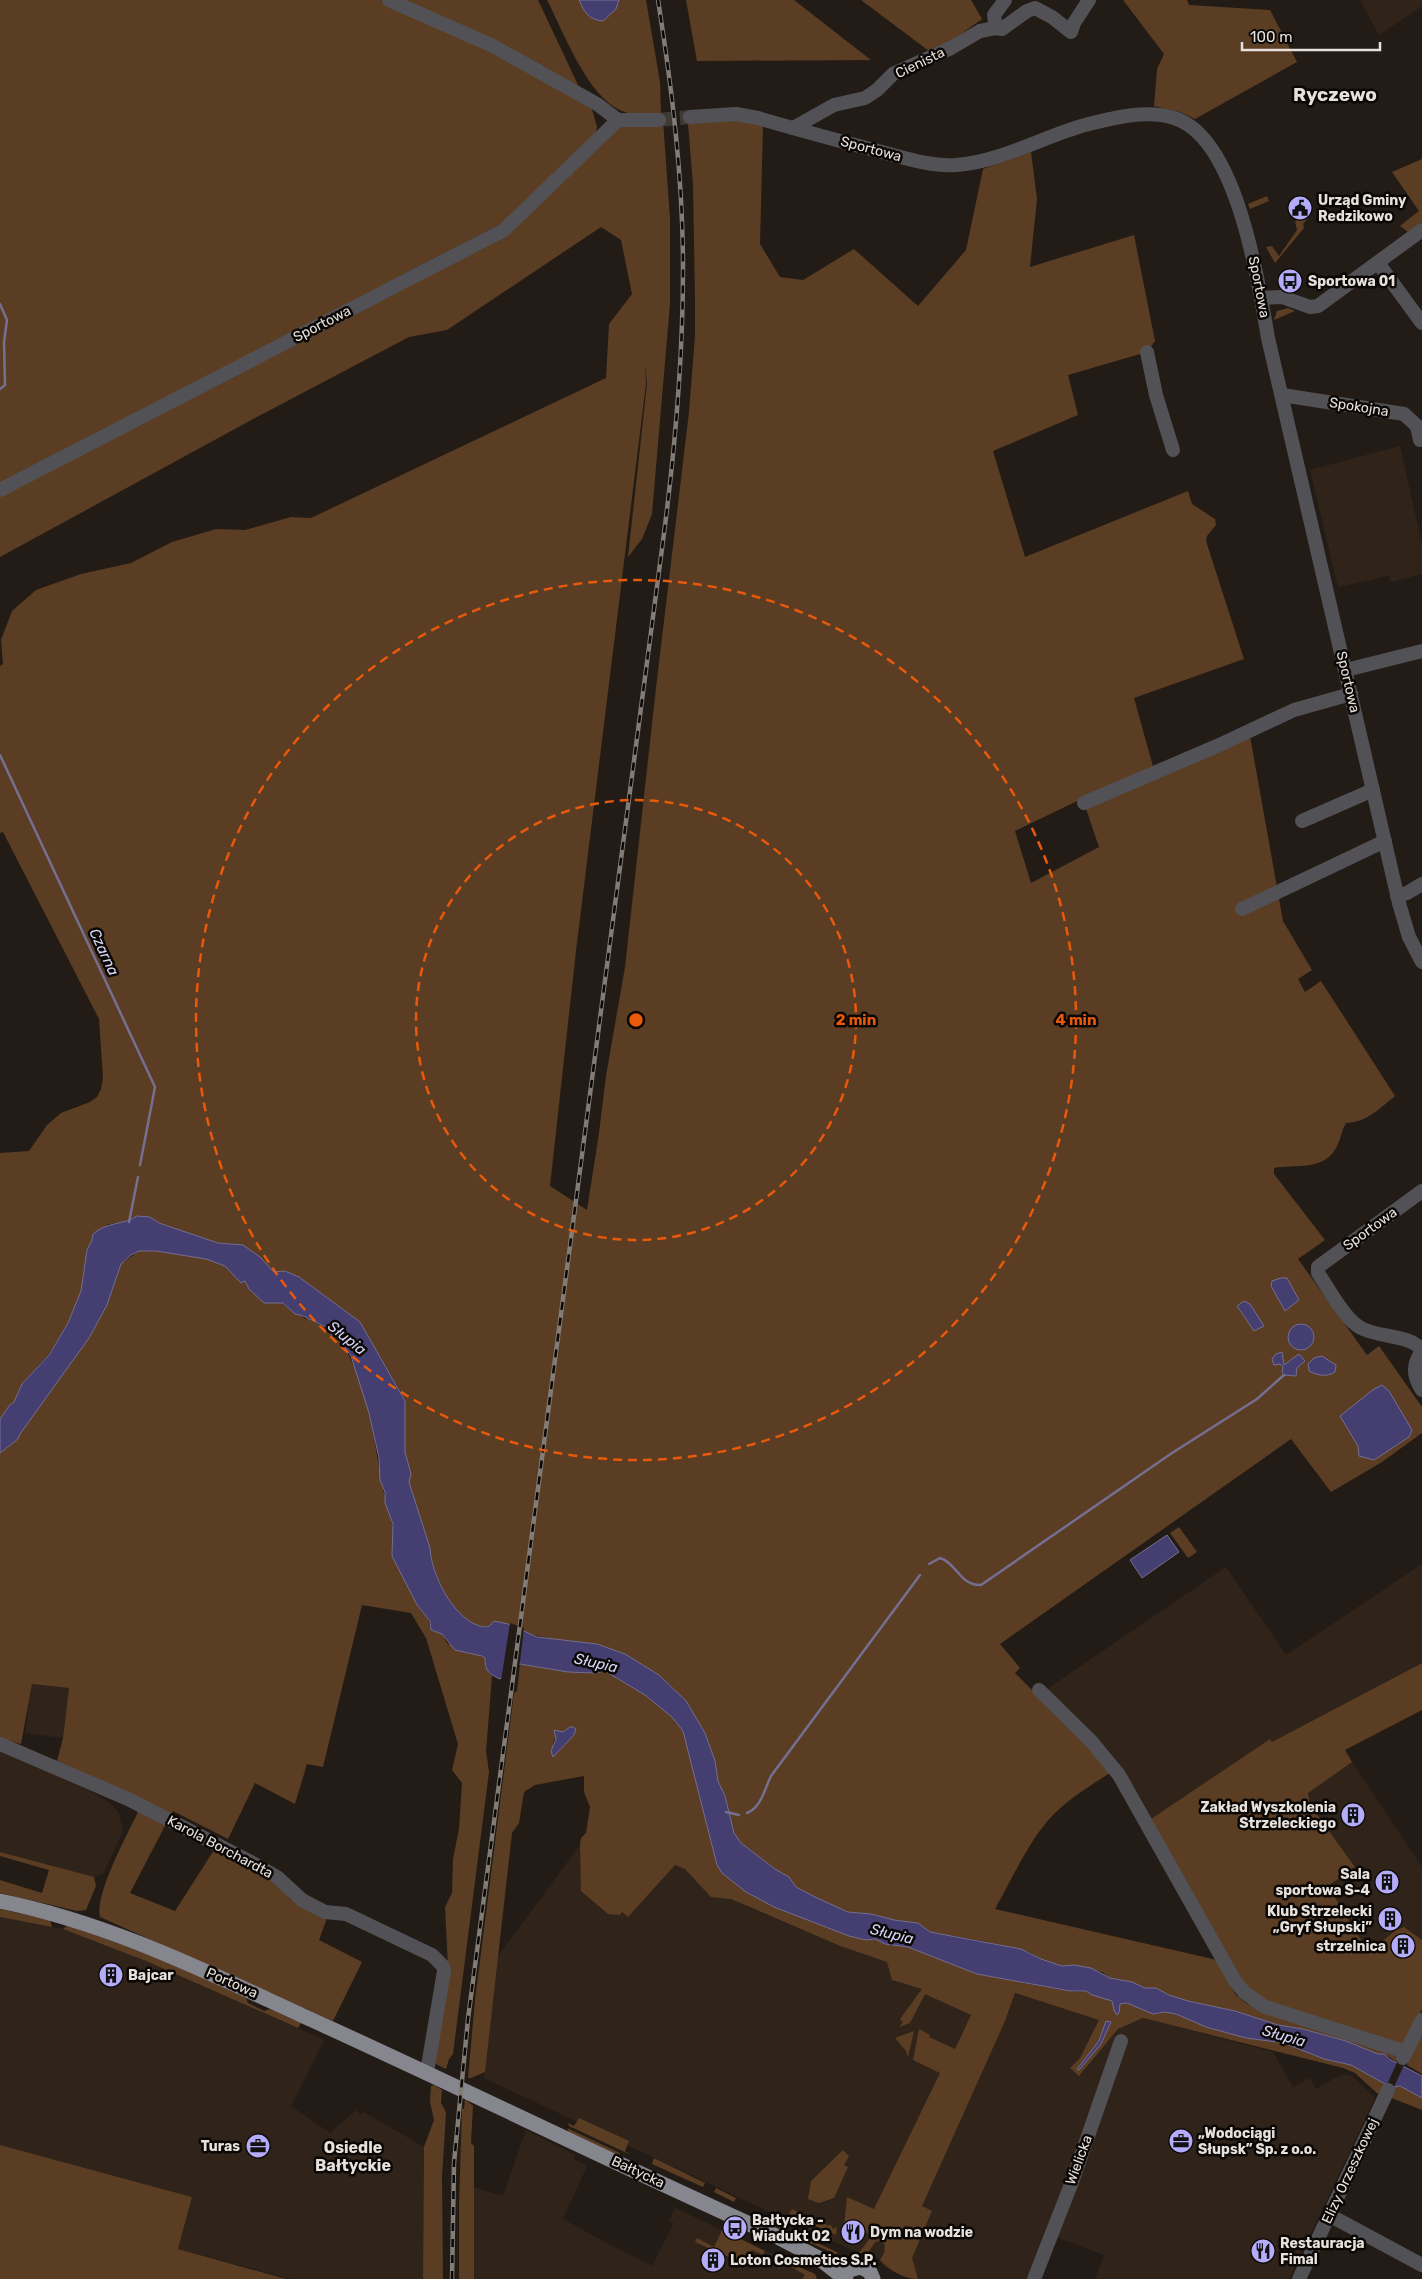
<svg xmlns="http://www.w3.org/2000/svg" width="1422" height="2279" viewBox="0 0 1422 2279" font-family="Rubik,sans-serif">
  <rect width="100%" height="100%" fill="#231c16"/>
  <!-- built -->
  <g fill="#30241a">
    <polygon points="1360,0 1422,0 1422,6 1379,35"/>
    <polygon points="1400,446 1422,544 1422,574 1391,582 1389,576 1338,587 1310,470"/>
    <polygon points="1422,1564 1422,1663 1272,1742 1270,1739 1151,1819 1044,1691 1226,1567 1286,1655"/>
    <polygon points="32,1684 69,1688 63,1738 25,1733"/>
    <polygon points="0,1750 92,1792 111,1804 119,1813 123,1831 103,1874 92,1878 0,1852"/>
    <polygon points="1352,1762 1422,1867 1422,1940 1404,1927 1396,1930 1374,1948 1361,1940 1328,1886 1355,1867 1310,1805 1308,1792"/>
    <polygon points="602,1819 746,1906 840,1946 884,1961 1005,2021 1015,1993 1100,2020 1080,2058 1070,2068 1079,2076 1118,2029 1143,2018 1273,2052 1293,2087 1310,2078 1316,2089 1342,2074 1352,2076 1375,2098 1289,2279 1095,2279 1104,2255 1054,2236 1037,2279 912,2279 885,2267 880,2260 868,2253 859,2253 840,2245 484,2078 496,1959 580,1845 588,1846"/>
    <polygon points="0,1917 68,1930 146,1961 324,2040 291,2106 330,2133 356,2110 361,2115 364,2112 424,2147 423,2279 291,2279 178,2249 192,2197 0,2145"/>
    <polygon points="526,2130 575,2155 574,2159 587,2166 563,2219 616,2248 652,2266 674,2223 669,2221 675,2208 815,2274 817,2279 474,2279 473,2187 503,2196"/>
  </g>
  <!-- green -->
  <g fill="#5a3d23" fill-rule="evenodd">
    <polygon points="0,0 381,0 393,8 495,51 592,109 597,127 595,136 506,221 0,484"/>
    <polygon points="401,0 538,0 579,87"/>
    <path d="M547,0H646L660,82L661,116C645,116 630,116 616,108C585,90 563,31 547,0Z"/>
    <polygon points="686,0 794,0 871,60 697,61"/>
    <polygon points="861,0 971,0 982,19 933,54"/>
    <polygon points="1123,0 1187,0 1189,5 1270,10 1297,62 1195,119 1180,112 1154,106 1157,69 1164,54"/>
    <path d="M738,119L763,125L760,244L780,277L803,280L854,249L918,306L966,250L983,169L1031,152L1037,199L1030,267L1134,235L1155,341L1147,352L1068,375L1078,415L993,451L1025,557L1188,491L1192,504L1215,519L1216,525L1207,536L1206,541L1244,659L1134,698L1154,770L1098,791L1015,831L1031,883L1099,847L1084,803L1250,736L1283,921L1312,970L1298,979L1305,992L1321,981L1395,1096C1379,1109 1367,1122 1346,1123C1341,1132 1341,1139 1336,1148C1324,1171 1295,1164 1274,1168V1174L1325,1240L1298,1259L1367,1355L1379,1346L1422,1407V1433L1382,1462L1331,1492L1291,1439L1000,1644L1020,1668L1015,1673L1113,1771C1093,1784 1071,1797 1054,1814C1030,1838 1012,1879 995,1909L1217,1960L1235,1994L1247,2004L1402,2052L1396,2062L1385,2054H1378L1346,2041L1303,2029L1278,2025L1235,2011L1188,2001L1169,1995L1156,1988H1145L1132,1982L1110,1978L1102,1972L1074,1965L1062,1966L1041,1959L1029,1952L983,1941L930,1932L918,1923L894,1920L871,1914L848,1912L814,1897L796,1887L789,1877L775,1869L741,1843L734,1833L725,1796L718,1781L715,1761L705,1733L686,1701L659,1675L625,1654L597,1644L564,1641L489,1626C458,1632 431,1573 430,1548L409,1482L411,1474L405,1452V1400L360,1322L299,1277L285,1271L274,1272L243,1245L218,1243L159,1223L150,1217L137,1216L120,1223L109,1224L93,1234L92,1240L87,1250L81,1291L68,1323L48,1355L22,1384L14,1402L9,1406L0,1419V1153L29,1151L47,1125L61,1113L90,1102L97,1097L101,1089L103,1078L99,1019L3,832L0,833V666L3,664L1,640L12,611L36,590L81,574L131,563L172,542L216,529L245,530L291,517L311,518L606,378L609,324L632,294L621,240L601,227L447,330L409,337L255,418L0,557V494L504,230L618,120H663L670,219V304L652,514L642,539L628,557L647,384L645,363L646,384L576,951L550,1186L587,1210L599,1133L606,1076L625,967L656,688L689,412L695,336V299L693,184L688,124Z"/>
    <polygon points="1422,159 1422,222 1408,232 1400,226 1419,211 1392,172"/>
    <polygon points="1267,196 1269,201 1250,209 1248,204"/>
    <polygon points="1307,215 1308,218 1303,224 1304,228 1275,263 1266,247 1272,246 1279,256 1297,230 1295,221"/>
    <polygon points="1288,308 1295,311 1274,320 1277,311"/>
    <path d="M139,1251C162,1251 204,1254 224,1266C230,1269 236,1277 241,1282L245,1281L249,1289L277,1303H283C289,1311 298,1311 305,1319L310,1318C318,1327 329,1326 337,1337C377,1390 372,1463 392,1523C395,1534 390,1547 393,1557C395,1563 399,1568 402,1574C408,1585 412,1597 419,1608C421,1612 426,1615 428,1619C430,1622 429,1626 431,1630L442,1634L447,1643L466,1653H475L485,1658V1666L492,1676L486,1751L489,1772L453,2054L449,2059L446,2069L434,2063L448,1966L445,1907L452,1893L453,1859L459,1829L462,1783L452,1770L458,1744L426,1638L411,1613L362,1605L323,1767L307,1764L295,1804L255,1783L228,1839L173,1811L170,1818L57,1761L63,1738L69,1688L32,1684L21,1744L0,1738V1453L18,1439L19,1434L89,1338L107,1305L121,1264Z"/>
    <polygon points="1179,1527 1197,1552 1188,1558 1170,1533"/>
    <polygon points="1422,1663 1422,1710 1345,1750 1352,1762 1308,1793 1310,1805 1355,1867 1328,1886 1361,1940 1374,1948 1396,1930 1404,1927 1422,1940 1422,2009 1405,2045 1262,2001 1249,1992 1151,1819 1270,1739 1272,1742"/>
    <path d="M520,1664L568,1672L594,1673L605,1671L645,1695L672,1717L683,1730L717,1865L746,1892L774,1907L849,1936L866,1940L875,1939L885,1944L908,1947L977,1974L1056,1989L1075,1992L1086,1991L1092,1995L1103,1997L1120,2004L1127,2003L1158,2014L1165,2012L1176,2014L1206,2027L1246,2038L1284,2043L1324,2059L1351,2065L1385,2084L1378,2094L1355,2073L1343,2068L1143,2018L1118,2029L1079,2076L1070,2068L1080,2058L1099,2020L1015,1993L1005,2021L922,2206L932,2211L912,2258L918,2279C904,2279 889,2270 880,2260L884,2253L885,2245L880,2241L875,2242L868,2253H859L870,2238L865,2229L849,2223L843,2236L847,2197L874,2209L940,2073L913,2060L919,2029L930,2035L929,2037L955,2049L971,2015L925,1994L910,2023L899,2027L903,2022L900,2019L922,1989L892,1980L887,1962L840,1946L731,1899L711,1897L685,1869L675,1865L628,1917L622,1912L620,1915L608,1914L581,1891L580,1845L581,1838L586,1833L590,1807L584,1792V1776L535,1785L524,1792L519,1823L512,1833L485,2072L471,2078H468L475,2000L514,1693L517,1691ZM570,1727L574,1735L553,1757V1743L558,1731L563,1732Z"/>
    <path d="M140,1808L167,1822L130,1893L175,1911L214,1850L253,1870L280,1887L290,1899L327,1918L319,1940L362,1962L333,2021L100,1917C94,1895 129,1831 140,1808Z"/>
    <polygon points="0,1852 94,1877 96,1886 86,1910 77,1911 0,1893 0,1880 42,1893 49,1870 0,1856"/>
    <polygon points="0,1909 50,1920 52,1927 0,1917"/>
    <polygon points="68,1925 171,1963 246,1998 248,2003 264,2011 270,2009 301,2023 298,2028 146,1961 63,1929"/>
    <polygon points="914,2031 908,2057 906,2051 895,2038"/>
    <polygon points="1422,2034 1422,2074 1407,2065"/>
    <polygon points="434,2085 442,2090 441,2103 446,2112 442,2177 443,2279 423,2279 424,2147 434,2120 430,2102 431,2086"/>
    <polygon points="1400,2086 1422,2098 1422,2110 1389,2097 1395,2087"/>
    <polygon points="465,2099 473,2106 471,2143 474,2146 474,2279 459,2279 459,2204 462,2108 464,2109"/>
    <polygon points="579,2118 629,2141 625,2151 631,2155 569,2126 568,2123 574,2126"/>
    <polygon points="567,2128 620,2153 619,2155 569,2132"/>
    <polygon points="0,2145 192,2197 178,2249 286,2279 0,2279"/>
    <polygon points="843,2150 849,2156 844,2165 848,2167 834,2198 819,2203 808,2199 811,2181"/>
    <polygon points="654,2158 705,2183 703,2187 652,2164"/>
    <polygon points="716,2188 736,2198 734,2202 714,2192"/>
    <polygon points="792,2209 829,2226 830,2224 833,2229 837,2227 836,2235 789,2214"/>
    <polygon points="751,2212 796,2234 797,2237 751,2216"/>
    <polygon points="722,2230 765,2251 763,2255 752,2250 747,2259 741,2255 738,2261 695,2242 697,2238 714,2247"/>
    <polygon points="807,2238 839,2253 835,2254 806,2241"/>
    <polygon points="771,2255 815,2274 817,2279 802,2279 805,2275 785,2263 779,2269 777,2267 781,2260"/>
  </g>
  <!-- water -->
  <g fill="#453e70" stroke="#756f91">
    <path d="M579,0H619L616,9L603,21C589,20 584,12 579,0Z"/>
    <path d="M137,1216L150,1217L159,1223L218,1243L243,1245L260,1257L274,1272L285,1271L299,1277L360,1322L405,1401V1452L411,1474L409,1482L430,1548C431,1573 452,1616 477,1625C480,1626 485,1628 489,1626C491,1625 492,1623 494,1621L508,1624L537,1637L597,1644L625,1654L659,1675L686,1701L705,1733L715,1761L718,1781L725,1796L734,1833L741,1843L775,1869L789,1877L796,1887L815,1897L848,1912L871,1914L894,1920L918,1923L930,1932L1021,1949L1041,1959L1062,1966L1074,1965L1091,1968L1110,1978L1132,1982L1145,1988H1156L1169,1995L1188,2001L1235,2011L1278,2025L1303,2029L1346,2041L1378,2054H1385L1389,2059L1422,2076V2098L1400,2086L1395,2087L1385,2084L1351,2065L1324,2059L1284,2043L1246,2038L1206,2027L1176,2014L1165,2012L1153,2014L1127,2003L1120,2004L1119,2013L1117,2015L1114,2010L1112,2001L1092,1995L1086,1991H1070L977,1974L908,1947L885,1944L875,1939L866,1940L849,1936L774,1907L746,1892L722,1873L717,1865L683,1731L672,1717L645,1695L605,1671L594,1673L568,1672L520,1664L500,1679C489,1674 485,1671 485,1658L482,1656L455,1650L442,1634L431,1630L430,1621L417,1605L392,1556L393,1524L385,1503V1492L380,1480L379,1458L369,1413L351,1356L338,1338L331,1335L329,1328C319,1325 303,1314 295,1314L283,1303H264L249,1289L245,1281L241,1283L225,1266L206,1259L156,1251H139L131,1255L121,1264L107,1305L89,1338L20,1434L18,1439L0,1453V1419L9,1406L14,1402L22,1384L49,1355L68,1323L81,1291L87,1250L92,1240L93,1234C106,1222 123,1225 137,1216Z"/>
    <polygon points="1281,1278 1287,1278 1299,1300 1285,1311 1271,1286 1272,1281"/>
    <polygon points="1244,1301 1250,1304 1264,1326 1254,1331 1237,1306"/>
    <circle cx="1301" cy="1337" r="13"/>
    <polygon points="1282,1352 1284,1365 1299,1354 1305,1361 1297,1368 1296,1376 1284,1375 1282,1372 1283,1367 1280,1364 1274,1365 1272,1359 1276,1354"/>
    <path d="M1322,1356L1336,1365L1335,1372C1327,1377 1318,1376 1309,1371L1308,1364L1314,1358Z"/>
    <polygon points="1382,1385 1389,1391 1412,1430 1409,1437 1374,1460 1359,1456 1358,1446 1340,1416 1374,1389"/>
    <polygon points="1167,1535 1179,1552 1142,1578 1130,1560"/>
    <polygon points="570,1727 573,1727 576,1729 574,1735 553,1757 551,1751 556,1739 554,1730 563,1732"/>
    <polygon points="1106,2021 1111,2022 1101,2044 1079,2070 1077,2069 1099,2041"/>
  </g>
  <!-- pier -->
  <g fill="#231c16">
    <polygon points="510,1623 524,1628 520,1662 519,1667 505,1680 501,1681"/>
    <polygon points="1398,2060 1405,2063 1393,2089 1386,2087"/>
  </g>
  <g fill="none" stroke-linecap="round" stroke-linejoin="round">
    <!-- stream -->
    <g stroke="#756f91" stroke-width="2.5">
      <polyline points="0,304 7,320 4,342 5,385 0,389"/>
      <polyline points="0,755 155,1087 140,1165"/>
      <polyline points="129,1222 138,1177"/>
      <path d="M929,1564L940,1558C957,1563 960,1586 981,1585L1172,1453L1257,1399L1284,1375"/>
      <polyline points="726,1812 739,1815"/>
      <path d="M747,1813C761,1808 765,1788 771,1776L920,1575"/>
    </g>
    <!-- minor-tunnel -->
    <polyline stroke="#403a34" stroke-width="14" stroke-dasharray="14 7" stroke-linecap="butt" points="659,120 690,117"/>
    <!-- minor -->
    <g stroke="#525256" stroke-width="14">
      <polyline points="389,0 493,46 597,104 618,120 659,120"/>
      <polyline points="1005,0 994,15 996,28 1002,29 1027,11 1035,8 1052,17 1071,32 1074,23 1089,0"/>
      <path d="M690,117L736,114L758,118C799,130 840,141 882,152C905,158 932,167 956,165C1000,162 1042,137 1085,125C1113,118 1146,109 1174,118C1237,137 1258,281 1268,338L1399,903L1409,937L1422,962"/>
      <polyline points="793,128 834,105 865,98 877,90 893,74 951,48 980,31 996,28"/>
      <polyline points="1378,263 1422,323"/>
      <polyline points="1262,298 1282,297 1310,307 1318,306 1422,230"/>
      <polyline points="1147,352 1156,395 1173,450"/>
      <polyline points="1282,395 1404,414 1417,426 1420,440"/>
      <polyline points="0,490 504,230 618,120"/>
      <polyline points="1346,670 1422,651"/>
      <polyline points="1084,803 1217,746 1294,710 1351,694"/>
      <polyline points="1302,821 1373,790"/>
      <polyline points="1397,896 1407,893 1422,884"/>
      <polyline points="1242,909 1385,841"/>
      <path d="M1422,1191L1318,1267V1273C1329,1289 1345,1320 1361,1328C1379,1338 1409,1334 1422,1350"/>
      <path d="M1422,1351C1412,1365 1413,1376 1422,1390"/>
      <polyline points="1039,1690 1091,1741 1119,1775 1235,1981 1244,1992 1263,2006 1406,2052"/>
      <polyline points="0,1744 128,1799 249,1861 277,1877 302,1900 325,1912 346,1914 432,1955 443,1966 444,1971 427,2072"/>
      <polyline points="1403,2058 1422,2020"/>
      <polyline points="1329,2215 1422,2265"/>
      <polyline points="1034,2279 1072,2182 1121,2041"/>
      <polyline points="1299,2279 1388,2090"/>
    </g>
    <!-- major -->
    <g stroke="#86868f" stroke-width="15">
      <path d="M0,1901C110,1923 209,1973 310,2019C466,2090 620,2166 776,2236L820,2259L844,2278"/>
      <polyline points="844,2279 849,2270 861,2267 870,2272 873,2279"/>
    </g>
    <defs>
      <path id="rail" d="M452,2279L454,2163L468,2019L663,541C675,450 683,360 683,268C683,178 672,89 658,0"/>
    </defs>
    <!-- rail casing -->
    <use href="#rail" stroke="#827c77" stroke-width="4.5"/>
    <!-- rail -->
    <use href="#rail" stroke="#0a0705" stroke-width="2.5" stroke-dasharray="8" stroke-linecap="butt"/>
  </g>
  <!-- distance rings -->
  <g fill="none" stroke="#e8590c" stroke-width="2.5" stroke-dasharray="9 6">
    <circle cx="636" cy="1020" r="220"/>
    <circle cx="636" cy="1020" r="440"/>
  </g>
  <!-- icons -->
  <defs>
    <symbol id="civic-disc" viewBox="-11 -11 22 22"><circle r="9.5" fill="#b4acf9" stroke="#0a0705"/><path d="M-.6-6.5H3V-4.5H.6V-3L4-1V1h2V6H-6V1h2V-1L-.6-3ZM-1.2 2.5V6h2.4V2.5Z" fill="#111"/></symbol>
    <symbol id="bus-disc" viewBox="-11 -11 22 22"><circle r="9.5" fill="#b4acf9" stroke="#0a0705"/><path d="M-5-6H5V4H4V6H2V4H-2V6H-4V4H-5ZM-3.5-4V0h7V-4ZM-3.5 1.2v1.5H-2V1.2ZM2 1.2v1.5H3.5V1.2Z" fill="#111"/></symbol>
    <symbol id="building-disc" viewBox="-11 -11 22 22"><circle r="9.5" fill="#b4acf9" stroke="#0a0705"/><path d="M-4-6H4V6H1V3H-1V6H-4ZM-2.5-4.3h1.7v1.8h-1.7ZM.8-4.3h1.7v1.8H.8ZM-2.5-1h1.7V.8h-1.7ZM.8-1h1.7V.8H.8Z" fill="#111"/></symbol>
    <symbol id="office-disc" viewBox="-11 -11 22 22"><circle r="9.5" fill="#b4acf9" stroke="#0a0705"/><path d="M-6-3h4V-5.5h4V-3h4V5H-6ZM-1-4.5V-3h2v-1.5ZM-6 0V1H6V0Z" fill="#111"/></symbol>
    <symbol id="restaurant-disc" viewBox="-11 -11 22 22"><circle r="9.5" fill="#b4acf9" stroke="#0a0705"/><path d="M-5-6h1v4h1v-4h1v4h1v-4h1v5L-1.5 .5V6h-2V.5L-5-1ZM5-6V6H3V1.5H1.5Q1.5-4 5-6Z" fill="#111"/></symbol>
  </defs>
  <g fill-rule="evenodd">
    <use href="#civic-disc" x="1286" y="194" width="28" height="28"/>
    <use href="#bus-disc" x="1276" y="267" width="28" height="28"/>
    <use href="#building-disc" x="1339" y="1801" width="28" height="28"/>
    <use href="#building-disc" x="1373" y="1868" width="28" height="28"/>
    <use href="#building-disc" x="1376" y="1905" width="28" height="28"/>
    <use href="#building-disc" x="1389" y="1932" width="28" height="28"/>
    <use href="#building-disc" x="97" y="1961" width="28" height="28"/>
    <use href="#office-disc" x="1167" y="2127" width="28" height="28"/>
    <use href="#office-disc" x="244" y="2132" width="28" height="28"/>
    <use href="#bus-disc" x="721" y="2214" width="28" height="28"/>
    <use href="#restaurant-disc" x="839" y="2218" width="28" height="28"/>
    <use href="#restaurant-disc" x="1249" y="2237" width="28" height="28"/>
    <use href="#building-disc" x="699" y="2246" width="28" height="28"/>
  </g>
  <g text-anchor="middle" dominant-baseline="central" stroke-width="5" stroke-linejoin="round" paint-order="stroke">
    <!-- street labels -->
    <g font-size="14" fill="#e6e1dd" stroke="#0a0705">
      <text transform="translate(920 63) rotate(-26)">Cienista</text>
      <text transform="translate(871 149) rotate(15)">Sportowa</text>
      <text transform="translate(1259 287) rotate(79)">Sportowa</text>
      <text transform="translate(322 324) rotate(-27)">Sportowa</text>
      <text transform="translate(1359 407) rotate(9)">Spokojna</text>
      <text transform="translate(1348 682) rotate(77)">Sportowa</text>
      <text transform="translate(1370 1229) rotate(-36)">Sportowa</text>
      <text transform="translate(220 1847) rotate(28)">Karola Borchardta</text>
      <text transform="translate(232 1983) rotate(24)">Portowa</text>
      <text transform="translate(1079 2160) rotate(-70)">Wielicka</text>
      <text transform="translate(1350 2171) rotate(-65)">Elizy Orzeszkowej</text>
      <text transform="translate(638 2172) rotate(25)">Bałtycka</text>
    </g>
    <!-- poi labels -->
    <g font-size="14" font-weight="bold" fill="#e6e1dd" stroke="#0a0705" text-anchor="start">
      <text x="1318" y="200">Urząd Gminy<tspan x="1318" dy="16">Redzikowo</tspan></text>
      <text x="1308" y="281">Sportowa 01</text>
      <text x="1336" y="1807" text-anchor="end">Zakład Wyszkolenia<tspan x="1336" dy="16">Strzeleckiego</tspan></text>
      <text x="1370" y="1874" text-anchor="end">Sala<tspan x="1370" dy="16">sportowa S-4</tspan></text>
      <text x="1372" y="1911" text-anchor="end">Klub Strzelecki<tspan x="1372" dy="16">„Gryf Słupski”</tspan></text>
      <text x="1386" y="1946" text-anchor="end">strzelnica</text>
      <text x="128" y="1975">Bajcar</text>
      <text x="1198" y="2133">„Wodociągi<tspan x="1198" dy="16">Słupsk” Sp. z o.o.</tspan></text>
      <text x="240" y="2146" text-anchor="end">Turas</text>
      <text x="752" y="2220">Bałtycka -<tspan x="752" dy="16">Wiadukt 02</tspan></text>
      <text x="870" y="2232">Dym na wodzie</text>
      <text x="1280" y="2243">Restauracja<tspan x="1280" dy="16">Fimal</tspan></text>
      <text x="730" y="2260">Loton Cosmetics S.P.</text>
    </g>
    <!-- water labels -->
    <g font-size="15" font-style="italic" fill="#d7d5f6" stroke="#0a0705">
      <text transform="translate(104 952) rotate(65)">Czarna</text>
      <text transform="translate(347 1338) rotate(39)">Słupia</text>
      <text transform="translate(596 1663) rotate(13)">Słupia</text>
      <text transform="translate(892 1934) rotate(14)">Słupia</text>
      <text transform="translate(1284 2036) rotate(16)">Słupia</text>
    </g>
    <!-- quarter labels -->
    <g font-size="16" font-weight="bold" fill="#e6e1dd" stroke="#0a0705">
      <text x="353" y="2147">Osiedle<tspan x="353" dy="18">Bałtyckie</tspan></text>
    </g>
    <!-- district labels -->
    <g font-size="19" font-weight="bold" fill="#e6e1dd" stroke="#0a0705">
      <text x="1335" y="94">Ryczewo</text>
    </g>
  </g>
  <circle cx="636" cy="1020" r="8" fill="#e8590c" stroke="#0a0705" stroke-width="2.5"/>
  <g font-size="15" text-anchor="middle" font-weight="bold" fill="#e8590c" stroke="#0a0705" stroke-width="5" stroke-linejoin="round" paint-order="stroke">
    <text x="856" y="1025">2 min</text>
    <text x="1076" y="1025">4 min</text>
  </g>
  <!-- scale -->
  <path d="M1242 42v8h138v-8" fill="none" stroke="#e6e1dd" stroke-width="2.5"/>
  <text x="1250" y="42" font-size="15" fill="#e6e1dd" stroke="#0a0705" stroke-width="4" paint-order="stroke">100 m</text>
</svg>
